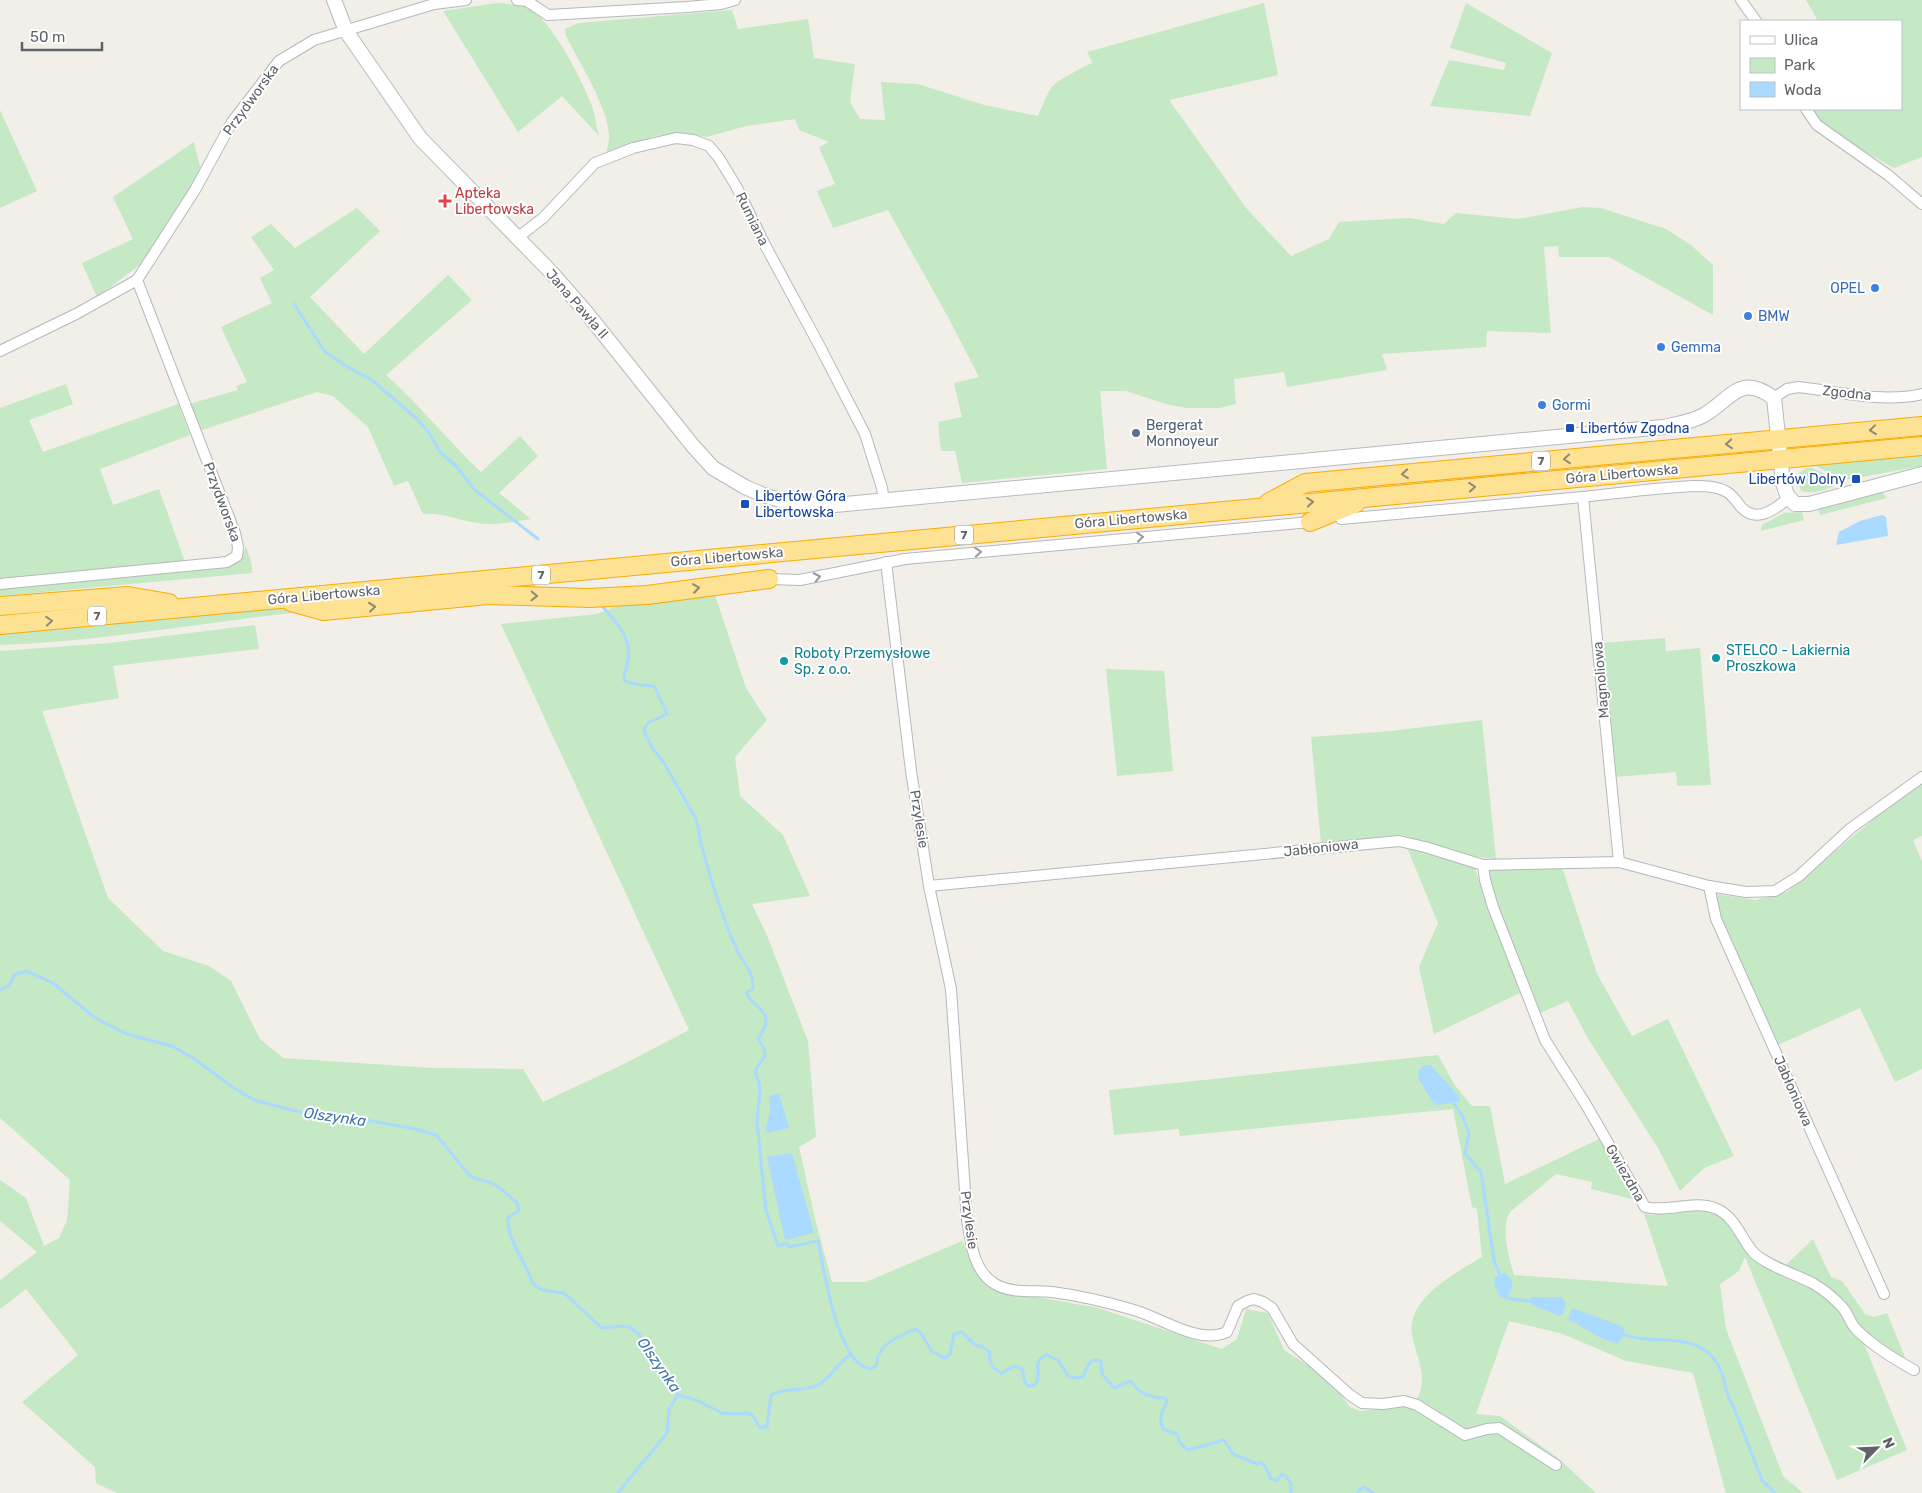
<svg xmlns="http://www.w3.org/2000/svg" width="1922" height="1493" viewBox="0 0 1922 1493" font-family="Rubik,sans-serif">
  <rect width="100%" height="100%" fill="#f1efe8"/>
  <!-- green -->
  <g fill="#c5e8c5">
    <path d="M1806,0H1922V157L1894,168C1867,152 1830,135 1811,109H1901V21H1818Z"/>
    <path d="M497,3C505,4 516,4 524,6C550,15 582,80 592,106C595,115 596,126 599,136L562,96L518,132L443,11Z"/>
    <path d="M1264,3L1278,75L1169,100L1247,209L1291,256L1329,239L1339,222L1410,218L1444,224L1456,213L1518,219L1583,207L1601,208L1666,229L1691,245L1713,265V315L1609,257H1559L1558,246L1544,247L1551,333L1487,331L1486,347L1382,354L1387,370L1287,387L1284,372L1234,379L1236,404L1220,408H1186L1166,404L1126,391H1100L1107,469L962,483L955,451H941L938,422L962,417L954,383L979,377L948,317L888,210L833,228L817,191L835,184L819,147L829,142L799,130L795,119L746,126L707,137L674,133L655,136L606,154C607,148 610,141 609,135C607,105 580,64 566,36L565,29L579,23L732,10L738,29L808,19L814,58L855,64L850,102L860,119L885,120L881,82L918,84L984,105L1038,116C1042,107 1048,89 1055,84C1057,81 1090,63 1093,63L1087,52Z"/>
    <polygon points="1466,3 1552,53 1530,116 1430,106 1449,60 1504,70 1506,63 1450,48"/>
    <polygon points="0,110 37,191 0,208"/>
    <polygon points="194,142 201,171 145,261 97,297 82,263 133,239 113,197"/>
    <path d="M357,208L380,231L310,297L364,354L448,275L472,300L386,375C420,405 448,441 481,472L520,436L538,456L499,493L531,519C514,522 495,526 477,523C458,520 441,512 423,514L408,481L394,486L368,427L333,396L317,392L199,431L189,404L238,390L236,386L247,382L221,327L272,303L260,278L274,270L251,237L271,224L295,248Z"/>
    <polygon points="66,384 73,404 29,420 43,452 178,404 190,435 100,469 113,505 159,489 185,562 0,578 0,408"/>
    <polygon points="1922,453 1922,466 1861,477 1860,476 1846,480 1815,466 1815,464"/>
    <path d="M1806,468H1812L1842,482C1828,488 1816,496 1801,491L1797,479L1799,473Z"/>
    <polygon points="1881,491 1887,498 1820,515 1818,509"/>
    <polygon points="1802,512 1804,520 1761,531 1762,525 1784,513"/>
    <polygon points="246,546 252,565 252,573 0,596 0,588 146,572 230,566 240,560"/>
    <path d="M713,589L746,688L767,720L735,757L740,796L783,835L810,896L752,904L768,938L808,1041L816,1137L799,1147L815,1219L832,1282H866L962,1241L981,1278L992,1289L1098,1308L1222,1349L1237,1339L1246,1309L1268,1313L1284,1350L1330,1379L1350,1407L1360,1411L1405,1406L1419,1396C1420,1391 1422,1385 1422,1380C1422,1366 1415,1350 1412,1335C1406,1298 1456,1273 1482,1257L1477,1209L1472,1207L1453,1109L1180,1136L1179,1129L1114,1135L1109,1090L1438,1055L1454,1084L1472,1106H1490L1505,1184L1601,1138L1636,1200L1591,1189L1592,1182L1556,1174L1510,1212C1500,1228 1509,1258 1514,1275L1668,1286L1644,1213L1651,1215L1682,1210L1714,1212L1731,1225L1761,1264L1817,1291L1834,1303L1865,1346L1907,1450L1837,1480L1745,1257L1739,1271L1720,1284L1726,1329L1783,1476L1803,1493H1726L1693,1373L1626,1361L1563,1334L1509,1321L1476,1414L1500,1416L1559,1459L1596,1493H117L96,1483L95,1467L22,1402L78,1355L26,1289L0,1309V1280L37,1252L0,1221V1180L26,1198L44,1246L59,1238L67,1220L70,1180L0,1118V651L109,643L255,625L259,649L113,666L119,698L42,711L108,898L163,951L209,966L231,981L260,1039L283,1058L433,1068L523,1069L543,1102L622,1065L689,1030L501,624L597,614L631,600Z"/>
    <path d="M342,602L343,608C228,617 115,641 0,645V634Z"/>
    <polygon points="1665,638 1666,651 1700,648 1711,785 1677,786 1676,772 1615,777 1601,643"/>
    <polygon points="1106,669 1164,671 1173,771 1117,776"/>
    <polygon points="1482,720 1496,859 1471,856 1402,835 1321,843 1311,737 1391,731"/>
    <polygon points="1922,783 1922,836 1913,840 1922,861 1922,1069 1895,1082 1860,1008 1776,1046 1722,922 1715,894 1756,900 1787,892 1894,802"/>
    <polygon points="1406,845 1474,865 1485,900 1520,993 1434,1034 1419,967 1438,923"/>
    <polygon points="1561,864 1597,974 1632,1036 1668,1019 1734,1156 1704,1168 1680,1191 1658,1148 1589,1040 1568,1001 1535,1015 1483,865"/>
    <polygon points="1813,1239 1831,1277 1842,1281 1865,1314 1874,1317 1887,1313 1907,1362 1867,1335 1857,1325 1839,1298 1784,1267"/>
  </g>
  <!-- water -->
  <g fill="#aadaff">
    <polygon points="1882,515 1886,517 1888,536 1836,545 1839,532 1860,521"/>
    <polygon points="1424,1065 1430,1065 1460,1097 1460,1100 1458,1102 1438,1105 1433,1103 1418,1078 1419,1070"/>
    <polygon points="779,1093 789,1128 765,1133 770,1111 769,1096"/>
    <polygon points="792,1153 814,1233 785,1240 767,1157"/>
    <path d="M1504,1273C1516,1280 1514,1289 1506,1298H1501C1497,1291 1493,1285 1495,1277Z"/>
    <polygon points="1533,1297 1562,1297 1566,1304 1563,1314 1559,1316 1532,1305 1529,1298"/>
    <polygon points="1572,1308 1621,1326 1625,1332 1622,1339 1617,1344 1599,1337 1568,1319"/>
  </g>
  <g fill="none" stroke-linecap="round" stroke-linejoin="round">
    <!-- stream -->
    <g stroke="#aadaff" stroke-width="3">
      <polyline points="294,304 325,352 351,369 372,380 417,419 427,430 440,452 456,466 475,490 538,539"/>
      <path d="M600,604C615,620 632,637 628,660C627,667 624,673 624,680C634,687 645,683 655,687L667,714L649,722L644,729L646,736L652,747L664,763L695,817C699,826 699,834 701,843C709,874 719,907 731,936C734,942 736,949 739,954C746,966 754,973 753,989L747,992L748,996C750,1000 752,1001 756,1005C771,1017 767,1026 758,1039L764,1048L765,1056L756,1069V1076L759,1082L760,1089L757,1123L766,1210L778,1246L787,1243L788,1247L818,1241C824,1269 837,1365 871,1369L876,1366C877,1344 898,1337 915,1329L921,1333L932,1352L945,1358L950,1354L954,1334L962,1332L976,1346H981L990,1352C988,1361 993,1370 1002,1373L1015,1366L1022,1369L1025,1382L1028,1386H1033C1046,1376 1028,1362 1047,1355L1058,1360L1068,1376L1073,1378L1083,1377C1088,1367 1088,1357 1101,1361L1102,1374L1114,1388L1131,1381C1139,1394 1151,1398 1165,1398L1167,1400L1161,1416V1423L1163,1429L1177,1434L1180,1443L1188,1450L1224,1440L1233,1454L1257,1464L1260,1462L1265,1466L1271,1479L1277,1481L1281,1475H1285L1291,1484V1493"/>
      <path d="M0,990L9,986L14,975L26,971L53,983L95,1018L127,1034L172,1046L193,1058L234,1088L254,1100L304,1113H326L416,1129L436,1135L470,1176C476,1180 479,1179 486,1181C497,1183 508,1196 517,1202L519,1211L508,1217C507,1242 526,1261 533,1284L542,1290L564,1293L602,1328L623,1326L630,1327L639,1334L655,1365L678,1395L696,1400L722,1413L738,1414L747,1413L752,1415L760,1428L767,1427L771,1395C785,1387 803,1392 818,1385C831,1379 837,1363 850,1355"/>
      <polyline points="1452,1100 1462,1115 1469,1133 1465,1154 1481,1172 1494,1260 1501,1278"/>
      <polyline points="1505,1296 1506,1298 1535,1302"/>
      <path d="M1620,1333C1650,1347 1693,1330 1714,1359C1727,1375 1723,1393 1734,1408L1762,1480L1775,1493"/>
      <polyline points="618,1493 667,1433 669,1409 678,1395"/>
      <polyline points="1357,1493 1359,1490 1364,1487 1373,1493"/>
    </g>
    <defs>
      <g id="street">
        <polyline points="517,0 527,1 548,15 687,7 721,4 735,0"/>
        <polyline points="1741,0 1756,21"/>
        <polyline points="1806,109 1817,125 1888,175 1922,204"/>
        <polyline points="517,238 543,218 595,163 633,148 676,138 693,140 709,146 719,158 736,186 765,245 818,343 865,434 882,488 884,501"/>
        <polyline points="0,351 76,314 137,280 195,190 232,122 279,61 314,40 434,4 466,0"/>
        <path d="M1774,398L1787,389L1799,387C1839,392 1883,403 1922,394"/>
        <polyline points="1583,497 1619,862"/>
        <path d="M1341,519C1418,512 1495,505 1572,498C1613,494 1653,488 1693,486C1705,486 1717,486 1727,492C1734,496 1737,503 1742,508C1758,524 1776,508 1789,498"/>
        <path d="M886,562L911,771L929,886L951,989L967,1220C971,1242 973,1271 995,1284C1012,1294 1033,1290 1052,1292C1076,1295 1110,1303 1134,1310C1162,1318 1198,1345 1227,1332L1238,1306L1247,1301L1254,1299L1263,1302L1272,1308L1293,1344L1350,1395L1362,1403L1383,1404L1404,1401L1417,1405L1465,1435L1487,1429L1499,1428L1556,1465"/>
        <polyline points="769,579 800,580 905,559 1310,522"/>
        <polyline points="0,584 227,562 237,556 238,547 235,533 137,280"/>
        <path d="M1483,865L1485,880L1493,907L1545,1040L1585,1103L1645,1207C1669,1213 1693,1199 1717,1209C1735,1217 1741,1238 1753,1252C1765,1265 1798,1275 1814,1284C1824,1290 1835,1299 1843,1308C1848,1314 1850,1322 1855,1328C1871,1345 1894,1359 1914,1370"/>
        <polyline points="929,886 1399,841 1425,847 1483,865 1619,862 1709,886 1746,892 1775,891 1799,876 1851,828 1922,777"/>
        <polyline points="1709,886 1716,919 1884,1294"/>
      </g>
      <path id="secondary" d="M334,0L346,31L420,138L551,272L586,312L693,446L713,468L745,487L766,496L795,504L835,505L1663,427C1677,424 1692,422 1704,415C1733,398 1739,373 1774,398L1783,483L1787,495L1795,504H1809L1922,474"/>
      <g id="highway">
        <polyline points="1268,503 1305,483 1922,426"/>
        <polyline points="1310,522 1356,503"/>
        <polyline points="291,602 324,611 488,595 590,598 647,595 769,579"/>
        <polyline points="0,606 128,596 169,603"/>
        <polyline points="0,625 1922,446"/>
      </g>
    </defs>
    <!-- street casing -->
    <use href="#street" stroke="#b5b8bc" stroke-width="12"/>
    <!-- secondary casing -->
    <use href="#secondary" stroke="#b6babf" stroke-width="16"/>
    <!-- highway casing -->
    <use href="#highway" stroke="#f9ab00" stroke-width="20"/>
    <!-- street -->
    <use href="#street" stroke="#fff" stroke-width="10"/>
    <!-- secondary -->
    <use href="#secondary" stroke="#fff" stroke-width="14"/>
    <!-- highway -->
    <use href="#highway" stroke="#fde293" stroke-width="18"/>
  </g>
  <!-- one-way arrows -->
  <defs><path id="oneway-chevron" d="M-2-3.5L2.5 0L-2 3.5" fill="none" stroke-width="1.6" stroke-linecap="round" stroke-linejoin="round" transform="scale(1.25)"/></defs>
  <g stroke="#8e8975">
    <use href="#oneway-chevron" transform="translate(1873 430) rotate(174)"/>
    <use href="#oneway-chevron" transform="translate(1729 444) rotate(175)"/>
    <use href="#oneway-chevron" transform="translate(1567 459) rotate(175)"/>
    <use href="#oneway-chevron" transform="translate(1405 474) rotate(175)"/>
    <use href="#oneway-chevron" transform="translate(1472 487) rotate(-5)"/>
    <use href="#oneway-chevron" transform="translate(1310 502) rotate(-5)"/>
    <use href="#oneway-chevron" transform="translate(696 588) rotate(-8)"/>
    <use href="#oneway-chevron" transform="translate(534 596) rotate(2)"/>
    <use href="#oneway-chevron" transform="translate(372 607) rotate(-6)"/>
    <use href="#oneway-chevron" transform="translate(49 621) rotate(-5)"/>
  </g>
  <g stroke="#979a9d">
    <use href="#oneway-chevron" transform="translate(1140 537) rotate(-5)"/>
    <use href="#oneway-chevron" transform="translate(978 552) rotate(-5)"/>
    <use href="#oneway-chevron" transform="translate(817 577) rotate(-12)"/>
  </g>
  <!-- markers -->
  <path fill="#e0444e" stroke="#fff" stroke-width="2" d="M442.5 193.5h5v5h5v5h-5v5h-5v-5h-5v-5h5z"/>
  <g fill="#3f7fe0" stroke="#fff" stroke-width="2">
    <circle cx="1875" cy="288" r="5"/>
    <circle cx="1748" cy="316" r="5"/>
    <circle cx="1661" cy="347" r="5"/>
    <circle cx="1542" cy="405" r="5"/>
  </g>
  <g fill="#1a4fb4" stroke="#fff" stroke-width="2">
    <rect x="1565" y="423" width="10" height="10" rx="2.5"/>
    <rect x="1851" y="474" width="10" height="10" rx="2.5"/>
    <rect x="740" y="499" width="10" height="10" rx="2.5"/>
  </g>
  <circle fill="#5c6f8a" stroke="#fff" stroke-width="2" cx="1136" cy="433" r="5"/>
  <g fill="#0f9aa8" stroke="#fff" stroke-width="2">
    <circle cx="1716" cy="658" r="5"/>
    <circle cx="784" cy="661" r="5"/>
  </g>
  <g text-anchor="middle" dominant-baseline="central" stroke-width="4" stroke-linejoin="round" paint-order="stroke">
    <!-- shield labels -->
    <g fill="#fff" stroke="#8f9295" stroke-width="1">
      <rect x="1532" y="451.5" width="18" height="19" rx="4"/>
      <rect x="955" y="525.5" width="18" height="19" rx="4"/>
      <rect x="532" y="565.5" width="18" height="19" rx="4"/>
      <rect x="88" y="606.5" width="18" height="19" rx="4"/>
    </g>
    <g font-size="12" font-weight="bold" fill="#5f6368">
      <text x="1541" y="461">7</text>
      <text x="964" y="535">7</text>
      <text x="541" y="575">7</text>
      <text x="97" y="616">7</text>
    </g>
    <!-- street labels -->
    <g font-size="14" fill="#5f6368" stroke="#fff">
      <text transform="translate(251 100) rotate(-54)">Przydworska</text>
      <text transform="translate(752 219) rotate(64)">Rumiana</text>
      <text transform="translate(577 304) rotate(49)">Jana Pawła II</text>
      <text transform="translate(1847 393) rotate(6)">Zgodna</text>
      <text transform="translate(1622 474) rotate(-5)">Góra Libertowska</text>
      <text transform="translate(222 502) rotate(70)">Przydworska</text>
      <text transform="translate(1131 519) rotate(-5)">Góra Libertowska</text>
      <text transform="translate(727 557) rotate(-5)">Góra Libertowska</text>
      <text transform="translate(324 595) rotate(-5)">Góra Libertowska</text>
      <text transform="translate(1601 680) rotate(-95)">Magnoliowa</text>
      <text transform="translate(919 819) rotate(81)">Przylesie</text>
      <text transform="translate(1321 848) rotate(-6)">Jabłoniowa</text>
      <text transform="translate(1793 1091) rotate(66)">Jabłoniowa</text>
      <text transform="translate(1625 1173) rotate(60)">Gwiezdna</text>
      <text transform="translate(969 1220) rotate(82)">Przylesie</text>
    </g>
    <!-- health labels -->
    <g font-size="14" fill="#be3a42" stroke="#fff" text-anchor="start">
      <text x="455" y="193">Apteka<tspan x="455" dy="16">Libertowska</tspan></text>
    </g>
    <!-- shop labels -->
    <g font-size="14" fill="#366cbe" stroke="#fff" text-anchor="start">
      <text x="1865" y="288" text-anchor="end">OPEL</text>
      <text x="1758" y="316">BMW</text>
      <text x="1671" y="347">Gemma</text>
      <text x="1552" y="405">Gormi</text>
    </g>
    <!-- service labels -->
    <g font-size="14" fill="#4e5e75" stroke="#fff" text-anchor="start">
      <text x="1146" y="425">Bergerat<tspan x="1146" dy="16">Monnoyeur</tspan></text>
    </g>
    <!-- transit labels -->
    <g font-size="14" fill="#164399" stroke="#fff" text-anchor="start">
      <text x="1580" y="428">Libertów Zgodna</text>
      <text x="1846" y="479" text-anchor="end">Libertów Dolny</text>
      <text x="755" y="496">Libertów Góra<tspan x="755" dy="16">Libertowska</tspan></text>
    </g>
    <!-- culture labels -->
    <g font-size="14" fill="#0d838f" stroke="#fff" text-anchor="start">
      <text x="1726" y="650">STELCO - Lakiernia<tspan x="1726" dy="16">Proszkowa</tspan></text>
      <text x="794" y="653">Roboty Przemysłowe<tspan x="794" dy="16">Sp. z o.o.</tspan></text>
    </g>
    <!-- water labels -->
    <g font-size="15" font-style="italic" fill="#4174aa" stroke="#fff">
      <text transform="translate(335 1117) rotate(8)">Olszynka</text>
      <text transform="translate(659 1365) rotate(55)">Olszynka</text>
    </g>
  </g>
  <!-- legend -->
  <rect x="1740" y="20" width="162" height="90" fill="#ffffff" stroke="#bfc1c3"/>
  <rect x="1750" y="36" width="25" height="8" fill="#ffffff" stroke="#bfc1c3"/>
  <text x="1784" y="45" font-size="15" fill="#5f6368">Ulica</text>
  <rect x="1750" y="58" width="25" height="15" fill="#c5e8c5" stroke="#bfc1c3"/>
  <text x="1784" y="70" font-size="15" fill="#5f6368">Park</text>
  <rect x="1750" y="82" width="25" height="15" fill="#aadaff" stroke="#bfc1c3"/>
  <text x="1784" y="95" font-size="15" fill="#5f6368">Woda</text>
  <!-- north arrow -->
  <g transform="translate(1877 1448) rotate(66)" stroke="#ffffff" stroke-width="4" paint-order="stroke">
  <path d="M0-4L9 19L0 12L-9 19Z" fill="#5f6368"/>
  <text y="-8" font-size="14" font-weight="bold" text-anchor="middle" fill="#5f6368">N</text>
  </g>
  <!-- scale -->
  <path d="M22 42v8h80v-8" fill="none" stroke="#5f6368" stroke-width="2.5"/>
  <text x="30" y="42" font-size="15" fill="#5f6368" stroke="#ffffff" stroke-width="4" paint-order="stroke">50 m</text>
</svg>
